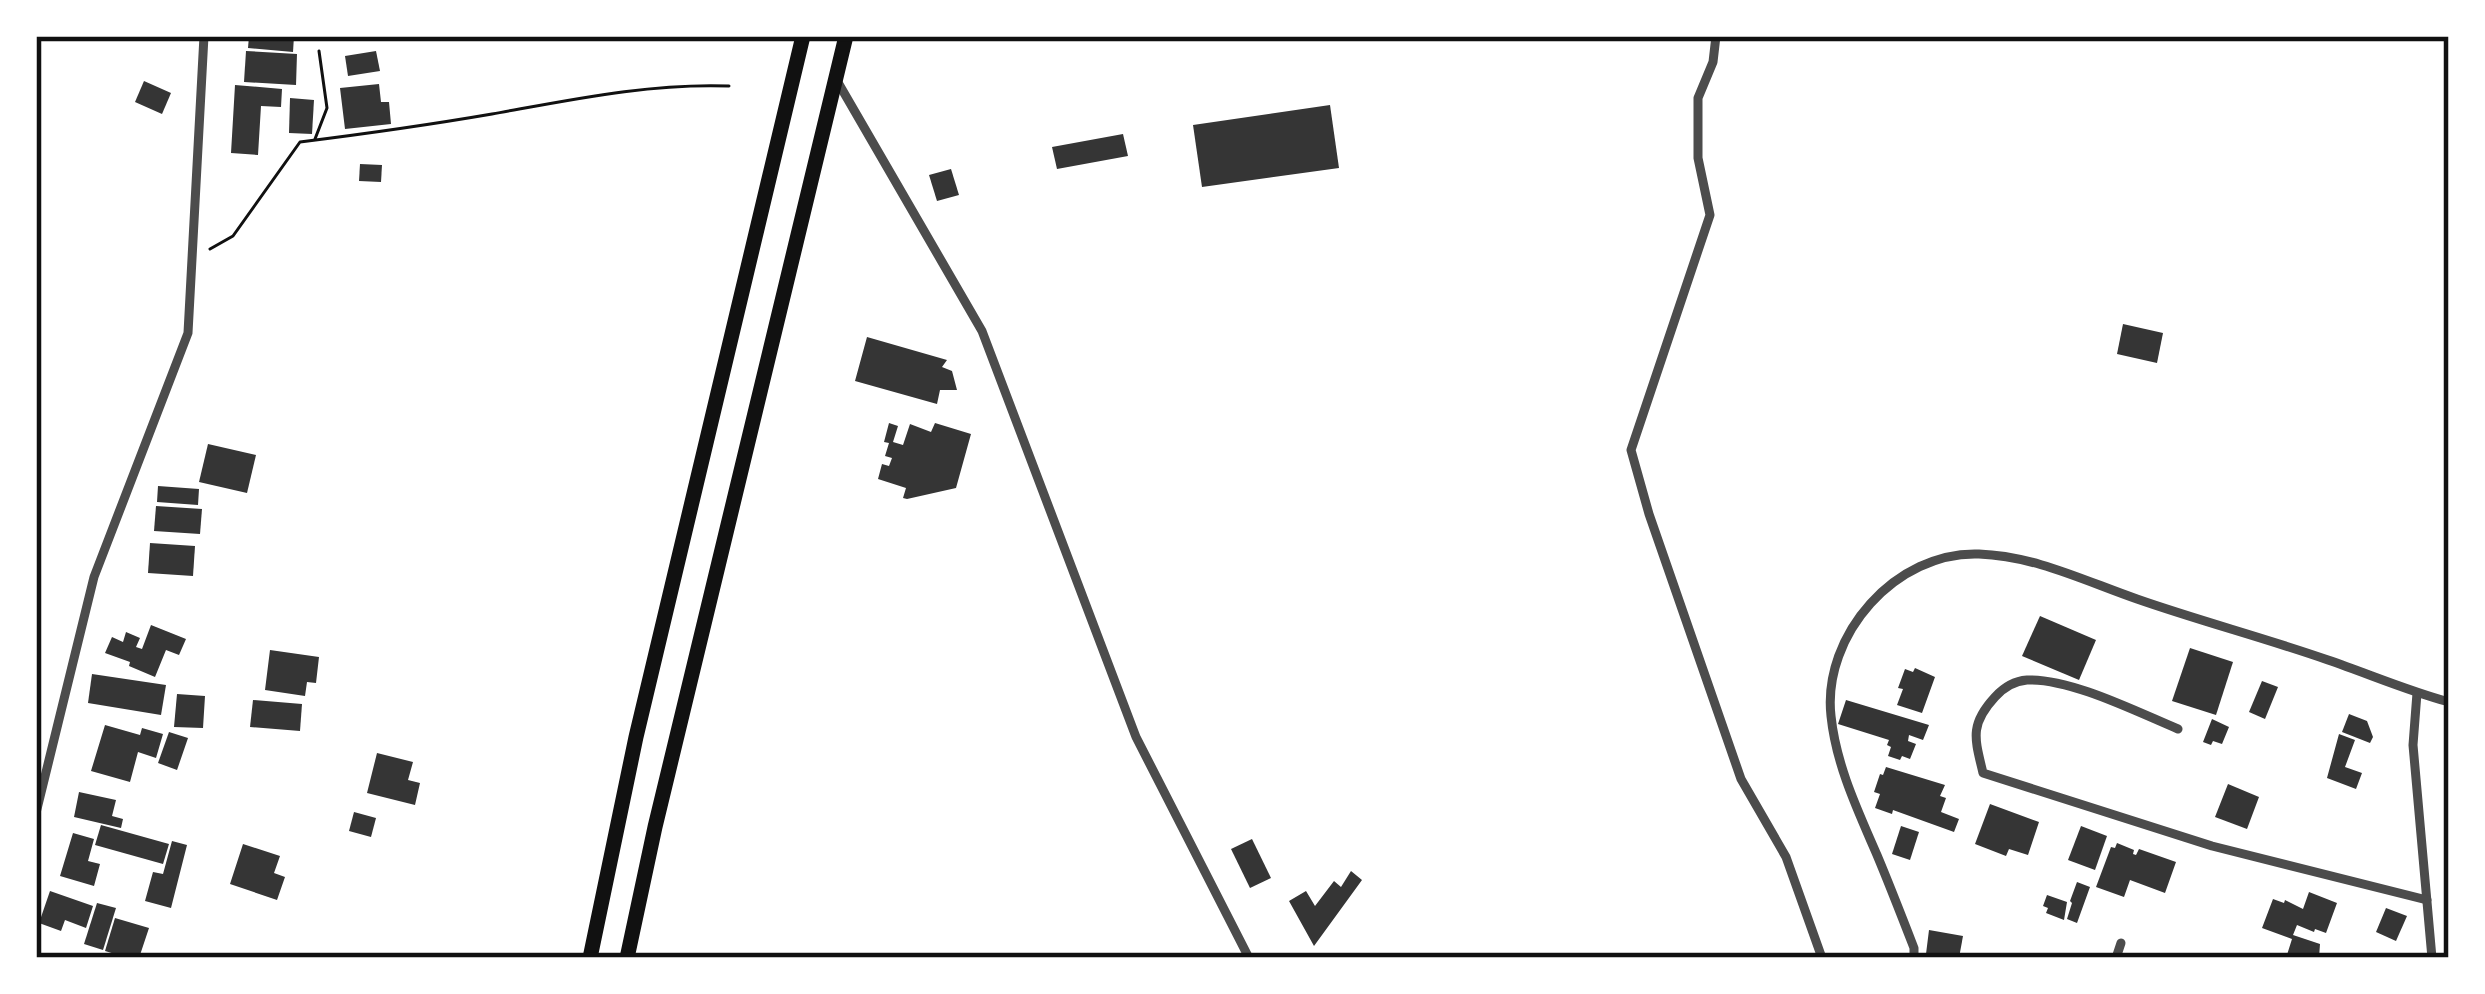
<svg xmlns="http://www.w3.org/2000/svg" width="2485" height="994" viewBox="0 0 2485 994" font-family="Lato,sans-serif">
  <rect width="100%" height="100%" fill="#fff"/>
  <!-- building -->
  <g fill="#353535">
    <polygon points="249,36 294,36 293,52 248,48"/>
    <polygon points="246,51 297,54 296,85 244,82"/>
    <polygon points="376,51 380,71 348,76 345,56"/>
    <polygon points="144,81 171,93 162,114 135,102"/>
    <polygon points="379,84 381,102 389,102 391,124 345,129 340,88"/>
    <polygon points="235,85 282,89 281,107 261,106 258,155 231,153"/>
    <polygon points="290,98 314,100 312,134 289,133"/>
    <polygon points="1330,105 1339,168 1202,187 1193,125"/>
    <polygon points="1123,134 1128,156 1057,169 1052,147"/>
    <polygon points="360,164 382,165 381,182 359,181"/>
    <polygon points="951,169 959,195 937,201 929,175"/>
    <polygon points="2123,324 2163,333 2157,363 2117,354"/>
    <polygon points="867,337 947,360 942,367 952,371 957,390 940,390 937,404 855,381"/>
    <polygon points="889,423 898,426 893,442 903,445 910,424 931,432 935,423 971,434 956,488 907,499 903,498 906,488 878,479 882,464 889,466 892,458 885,456 889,443 884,442"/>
    <polygon points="208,444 256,455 247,493 199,482"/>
    <polygon points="158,486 199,489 198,505 157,502"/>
    <polygon points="156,506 202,509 200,534 154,531"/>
    <polygon points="150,543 195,546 193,576 148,573"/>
    <polygon points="2040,616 2096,640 2079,680 2022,656"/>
    <polygon points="151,625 186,639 179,655 166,650 155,677 129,666 130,662 105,653 112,637 123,642 126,632 140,638 136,647 142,649"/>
    <polygon points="2190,648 2233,662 2216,715 2172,701"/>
    <polygon points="270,650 319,657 316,683 307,682 305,696 265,690"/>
    <polygon points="1915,668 1935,677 1922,713 1897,705 1903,689 1898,688 1905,669 1913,672"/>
    <polygon points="92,674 166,685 161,715 88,703"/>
    <polygon points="2262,681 2278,687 2265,719 2249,712"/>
    <polygon points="177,694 205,696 203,728 174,727"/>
    <polygon points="253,700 302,704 300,731 250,727"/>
    <polygon points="1846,700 1929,725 1923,740 1909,735 1908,741 1916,744 1910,759 1902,756 1900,760 1888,756 1891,747 1887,745 1889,740 1838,724"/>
    <polygon points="2349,714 2367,721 2373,737 2370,743 2342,732"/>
    <polygon points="2212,719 2229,727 2222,744 2213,741 2211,745 2203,742"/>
    <polygon points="105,725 140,735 142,728 163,734 156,758 138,752 130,782 91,771"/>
    <polygon points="169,732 188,738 177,770 158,763"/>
    <polygon points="2339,734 2355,740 2345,767 2362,773 2356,789 2327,778"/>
    <polygon points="377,753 413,762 408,780 420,783 415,805 367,793"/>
    <polygon points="1886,767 1945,785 1940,796 1946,798 1941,812 1959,819 1954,832 1893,810 1892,814 1875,808 1880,794 1874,792 1880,774 1883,775"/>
    <polygon points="2228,784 2259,797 2247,829 2215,817"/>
    <polygon points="79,792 116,800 112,816 123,819 121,828 74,817"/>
    <polygon points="1990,804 2039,822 2028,855 2009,849 2006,856 1975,844"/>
    <polygon points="354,812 376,818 371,837 349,831"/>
    <polygon points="101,825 169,844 163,864 95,845"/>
    <polygon points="1901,826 1919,832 1910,860 1892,854"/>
    <polygon points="2081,826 2107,836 2095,870 2068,860"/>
    <polygon points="73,833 94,839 88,861 100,864 94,886 60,876"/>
    <polygon points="1252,839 1271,878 1250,888 1231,849"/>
    <polygon points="172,841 187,845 171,908 145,901 153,872 163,874"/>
    <polygon points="2117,843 2134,850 2133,854 2136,855 2139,849 2176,862 2165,893 2130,880 2124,897 2096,887 2111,847 2115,848"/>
    <polygon points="243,844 280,856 274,873 285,877 277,900 230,884"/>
    <polygon points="1351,871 1362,880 1314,946 1289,901 1306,891 1315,906 1334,881 1341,887"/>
    <polygon points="2077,882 2090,887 2077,923 2067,919 2072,903 2070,901"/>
    <polygon points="50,891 93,906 86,928 65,920 61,931 39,923"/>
    <polygon points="2309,892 2337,903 2326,933 2315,929 2314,932 2297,925 2293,935 2320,944 2319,958 2286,958 2292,939 2262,928 2273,899 2284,903 2285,900 2303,909"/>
    <polygon points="2047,895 2067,902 2064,920 2046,913 2048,908 2043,906"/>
    <polygon points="97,903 116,908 103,950 84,944"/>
    <polygon points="2386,908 2407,916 2396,941 2376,932"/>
    <polygon points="115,918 149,928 139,958 128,958 105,951"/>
    <polygon points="1929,930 1963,936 1959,958 1926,954"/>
  </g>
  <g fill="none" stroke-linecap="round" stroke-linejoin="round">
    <!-- path -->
    <g stroke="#111" stroke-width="3">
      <polyline points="315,139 327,108 319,51"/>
      <path d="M210,249L233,236L300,142C364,134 428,125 492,114C570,100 649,83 729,86"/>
    </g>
    <!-- minor -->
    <g stroke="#4c4c4c" stroke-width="9">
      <polyline points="1716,36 1713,62 1698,98 1698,158 1710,215 1631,450 1649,514 1741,779 1786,857 1822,958"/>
      <polyline points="836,79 982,331 1136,737 1249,958"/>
      <polyline points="2417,693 2413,745 2432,958"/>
      <path d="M2178,729C2137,712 2070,678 2027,680C2014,681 2004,687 1995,697C1969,725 1975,739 1983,773L2212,846L2427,900"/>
      <polyline points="36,813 94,577 188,333 204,36"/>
      <path d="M1914,958V948C1902,917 1890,886 1877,855C1858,811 1836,765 1831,716C1822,635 1896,551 1979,554C2035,556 2085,581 2137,599C2200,621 2265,638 2328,660C2369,674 2408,691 2449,702"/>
      <polyline points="2116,958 2121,943"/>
    </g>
    <!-- trunk -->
    <g stroke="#111" stroke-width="15">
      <polyline points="590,958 636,737 803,36"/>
      <polyline points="627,958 655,827 846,36"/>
    </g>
  </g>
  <!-- border -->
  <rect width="2485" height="994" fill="none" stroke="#ffffff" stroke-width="78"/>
  <rect x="39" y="39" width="2407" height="916" fill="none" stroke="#111" stroke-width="4.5"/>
</svg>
